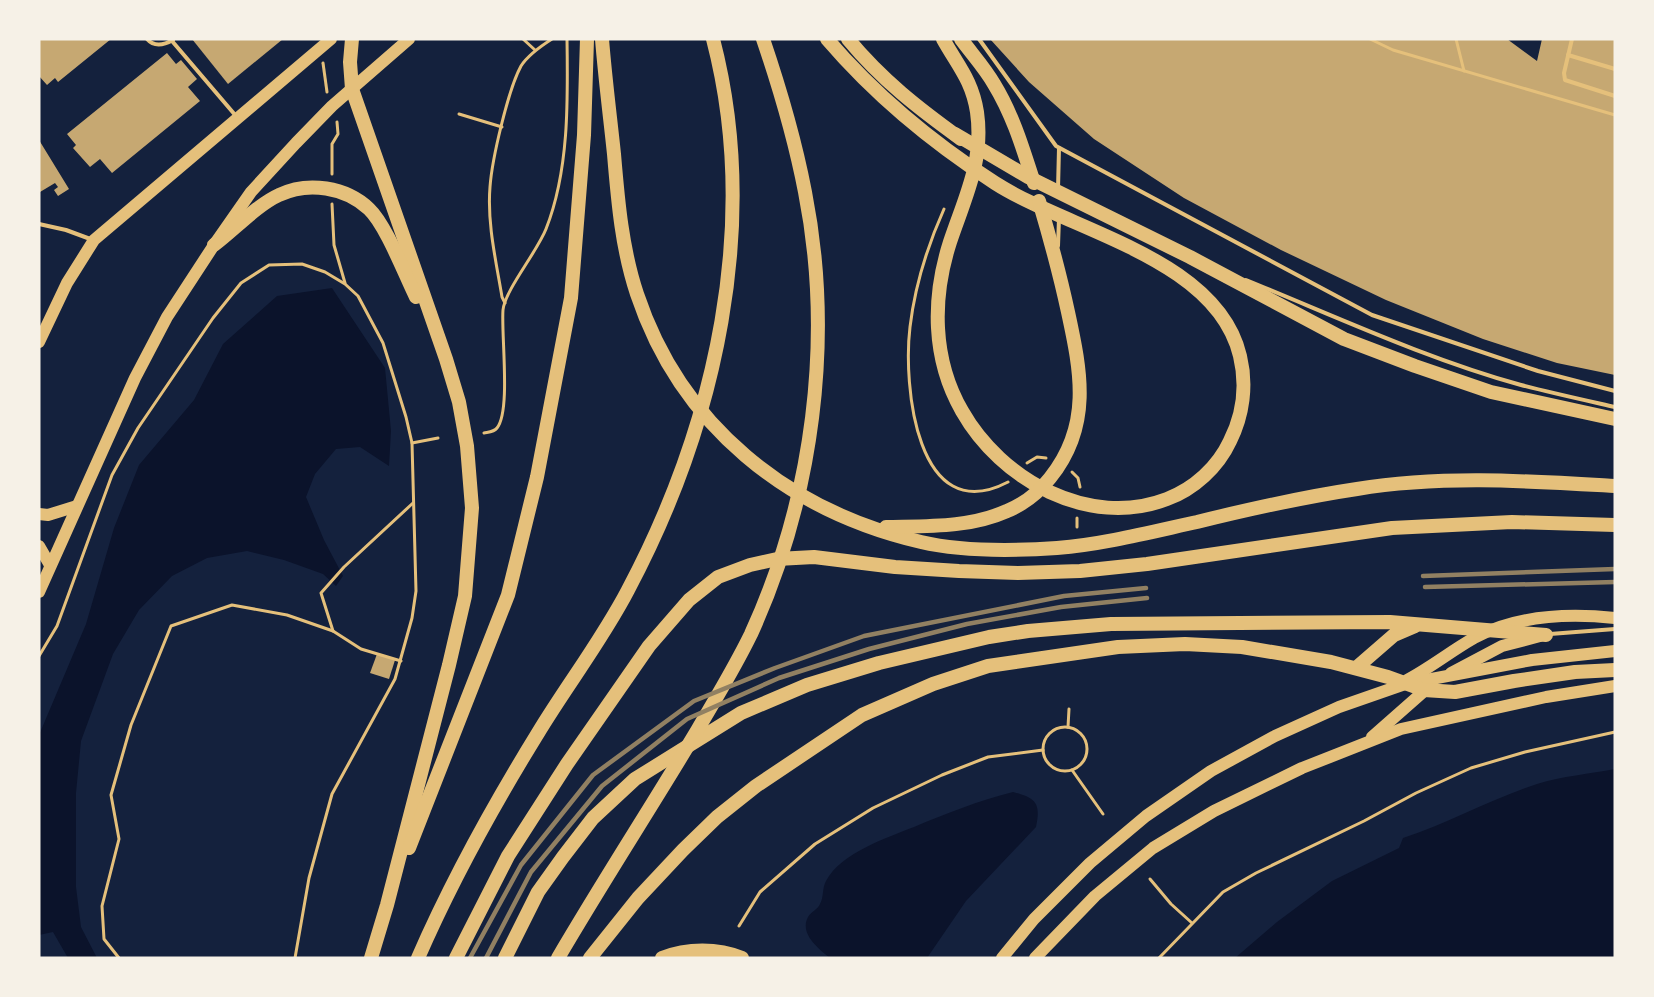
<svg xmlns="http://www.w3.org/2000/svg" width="1654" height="997" viewBox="0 0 1654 997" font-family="'Exo 2',sans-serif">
  <rect width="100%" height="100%" fill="#14213d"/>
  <!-- water -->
  <g fill="#0b132b">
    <polygon points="332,288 385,368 391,431 389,466 360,447 336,449 315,474 306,497 324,540 343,576 336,586 323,574 284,560 247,551 207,558 172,576 139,610 113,654 81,741 76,793 76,887 81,927 97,958 68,958 53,932 39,935 39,735 86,624 114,528 139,465 194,400 223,344 277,296"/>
    <path d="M1615,769V958H1235L1277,922L1332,881L1399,848L1403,838C1449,823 1491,799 1537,784C1562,776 1590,774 1615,769Z"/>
    <path d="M1013,792C1036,798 1041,803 1036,827L966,901L927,958H830C819,949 799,934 808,917C811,912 818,909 820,904C824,897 822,888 826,881C841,853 886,838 914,827C947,813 978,801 1013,792Z"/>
  </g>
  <!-- building -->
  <g fill="#c6a872">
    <polygon points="39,39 111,39 58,82 55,78 47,85 39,76"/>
    <polygon points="192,39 283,39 228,84"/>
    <polygon points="990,39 1507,39 1537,61 1542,39 1615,39 1615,375 1557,363 1483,339 1386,300 1281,250 1184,198 1094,139 1029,82"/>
    <polygon points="167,53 176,64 181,60 197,79 188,87 200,101 112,173 100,159 90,167 73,148 76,145 67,134"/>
    <polygon points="39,140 69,189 58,196 54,190 58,187 55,183 40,192 39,190"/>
    <polygon points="377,654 395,660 389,679 370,673"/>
  </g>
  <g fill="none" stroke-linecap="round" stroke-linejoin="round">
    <!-- path -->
    <g stroke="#e5c07b" stroke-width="3">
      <polyline points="523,39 535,50"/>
      <polyline points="1370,39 1393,50 1615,115"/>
      <polyline points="1456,39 1464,71"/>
      <polyline points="323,63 327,92"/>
      <polyline points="459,114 502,127"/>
      <polyline points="332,174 332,144 338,134 337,122"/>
      <polyline points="332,204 334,245 345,283"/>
      <path d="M944,209C927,247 915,285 910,327C903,384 916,530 1008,482"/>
      <path d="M505,303L502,297C496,261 487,223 490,187C492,159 508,90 521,66C528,55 541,46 552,39"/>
      <path d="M484,433C489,432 494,432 497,428C511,411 501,334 503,310C505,290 537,252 546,229C569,171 568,101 567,39"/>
      <polyline points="412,443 438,438"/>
      <polyline points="1027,463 1037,457 1046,458"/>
      <polyline points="1072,472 1078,478 1080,487"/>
      <polyline points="1077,518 1077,527"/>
      <polyline points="333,631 321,593 344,567 413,503"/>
      <polyline points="39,656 57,626 112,475 138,428 213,318 241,283 269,265 302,264 325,272 345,284 358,296 383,343 406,417 412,443 416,591 412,618 395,679 332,794 309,878 295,958"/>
      <polyline points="1068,727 1069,709"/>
      <circle cx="1065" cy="749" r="22"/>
      <polyline points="1072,770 1103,814"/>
      <polyline points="1150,879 1171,904 1192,923"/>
      <polyline points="739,926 760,892 815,844 873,808 942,775 988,757 1043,750"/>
      <polyline points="119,958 104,939 102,906 119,839 111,795 131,725 171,626 232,605 287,615 333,631 361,649 401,661"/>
      <polyline points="1159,958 1223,892 1256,873 1364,821 1416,793 1471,768 1525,752 1615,732"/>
    </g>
    <!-- service -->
    <g stroke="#e5c07b" stroke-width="4">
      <path d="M147,39C154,47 164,45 173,40"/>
      <polyline points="979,39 1056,146 1372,315 1538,371 1615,391"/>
      <polyline points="1572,39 1564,73 1565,80 1615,96"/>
      <polyline points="172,41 236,116"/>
      <polyline points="1568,55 1615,69"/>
      <polyline points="1058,189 1059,148"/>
      <polyline points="39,224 66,230 93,240"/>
      <polyline points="1058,246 1059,218"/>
      <path d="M1246,280C1337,317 1427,359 1521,385C1552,393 1584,400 1615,407"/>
      <polyline points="1550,634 1615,629"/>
    </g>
    <!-- primary -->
    <g stroke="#e5c07b" stroke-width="12">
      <polyline points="39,342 67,283 94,240 331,39"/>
      <polyline points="39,514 48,515 77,506"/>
      <polyline points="39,546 50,565"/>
      <polyline points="39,592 135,378 167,317 214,245 251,192 296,143 332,106 409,39"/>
    </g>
    <!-- trunk -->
    <g stroke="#e5c07b" stroke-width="12">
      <polyline points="1451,673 1502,646 1540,636"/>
      <path d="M1407,680C1430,668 1451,651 1474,638C1517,615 1568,613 1615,618"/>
      <polyline points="1372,737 1431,685"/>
      <polyline points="1002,958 1034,919 1090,863 1146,816 1211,771 1275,736 1339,707 1405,684 1532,660 1615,651"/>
      <polyline points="1035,958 1095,896 1153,848 1214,811 1302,768 1401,729 1546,697 1615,686"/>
    </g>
    <!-- motorway -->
    <g stroke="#e5c07b" stroke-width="14">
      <polyline points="352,39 350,62 352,89 446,359 459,402 467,446 472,508 465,596 449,665 387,905 371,958"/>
      <path d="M602,39C605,77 610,116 614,154C618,202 622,249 637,294C681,426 788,511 921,542C964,552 1013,551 1057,548C1104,544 1151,532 1197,522C1250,509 1303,497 1357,489C1442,475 1529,481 1615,486"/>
      <path d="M827,39C875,95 933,143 995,183C1070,231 1217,258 1240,356C1247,385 1243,415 1230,441C1218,467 1194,489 1167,499C1089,529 1001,480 962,411C932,359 932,298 950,242C965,197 984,161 977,112C972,80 958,66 943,39"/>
      <path d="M848,39C882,80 918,108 961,139"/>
      <path d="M961,39C972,54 985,68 994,84C1013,115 1023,149 1034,183"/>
      <polyline points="955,134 1028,177 1190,257 1344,339 1415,366 1491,392 1615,419"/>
      <path d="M214,245C234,230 257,205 279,195C308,181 346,187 369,209C386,225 405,275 416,297"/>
      <path d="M886,527C926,526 969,528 1007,511C1024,504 1039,492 1050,478C1092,426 1081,372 1068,312C1060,275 1050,238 1039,201"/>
      <polyline points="1356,668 1394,635 1415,626"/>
      <polyline points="409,848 508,595 537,477 571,298 584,135 587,39"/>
      <path d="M418,958C452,880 493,806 538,733C567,685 602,640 628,590C716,424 761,223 713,39"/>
      <polyline points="456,958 508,856 567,764 649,646 689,600 718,577 750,565 777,559 814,557 895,567 959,571 1018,573 1080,571 1147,564 1392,528 1512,522 1615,525"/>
      <polyline points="505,958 538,892 563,857 593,818 635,779 741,713 807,685 879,663 989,637 1028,631 1111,624 1390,622 1546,635"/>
      <path d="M558,958C603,881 652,806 698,729C716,698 735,667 751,634C813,498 834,339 805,192C795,140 780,89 763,39"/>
      <polyline points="590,958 638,898 683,850 717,817 756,786 862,715 933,684 988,666 1118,647 1185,644 1242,647 1331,662 1388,677 1424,690 1455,692 1514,681 1575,672 1615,670"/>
      <path d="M662,958C687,948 718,948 742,958"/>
    </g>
    <!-- rail -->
    <g stroke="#918062" stroke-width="4.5">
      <polyline points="1423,576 1615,569"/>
      <polyline points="1425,587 1615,582"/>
      <polyline points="470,958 521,865 593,775 694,701 775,668 864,636 1064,596 1146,588"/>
      <polyline points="486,958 531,872 602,786 687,719 779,678 869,649 967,624 1061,607 1147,598"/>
    </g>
  </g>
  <!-- border -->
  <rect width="1654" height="997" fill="none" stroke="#f6f1e7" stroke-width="81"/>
</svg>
